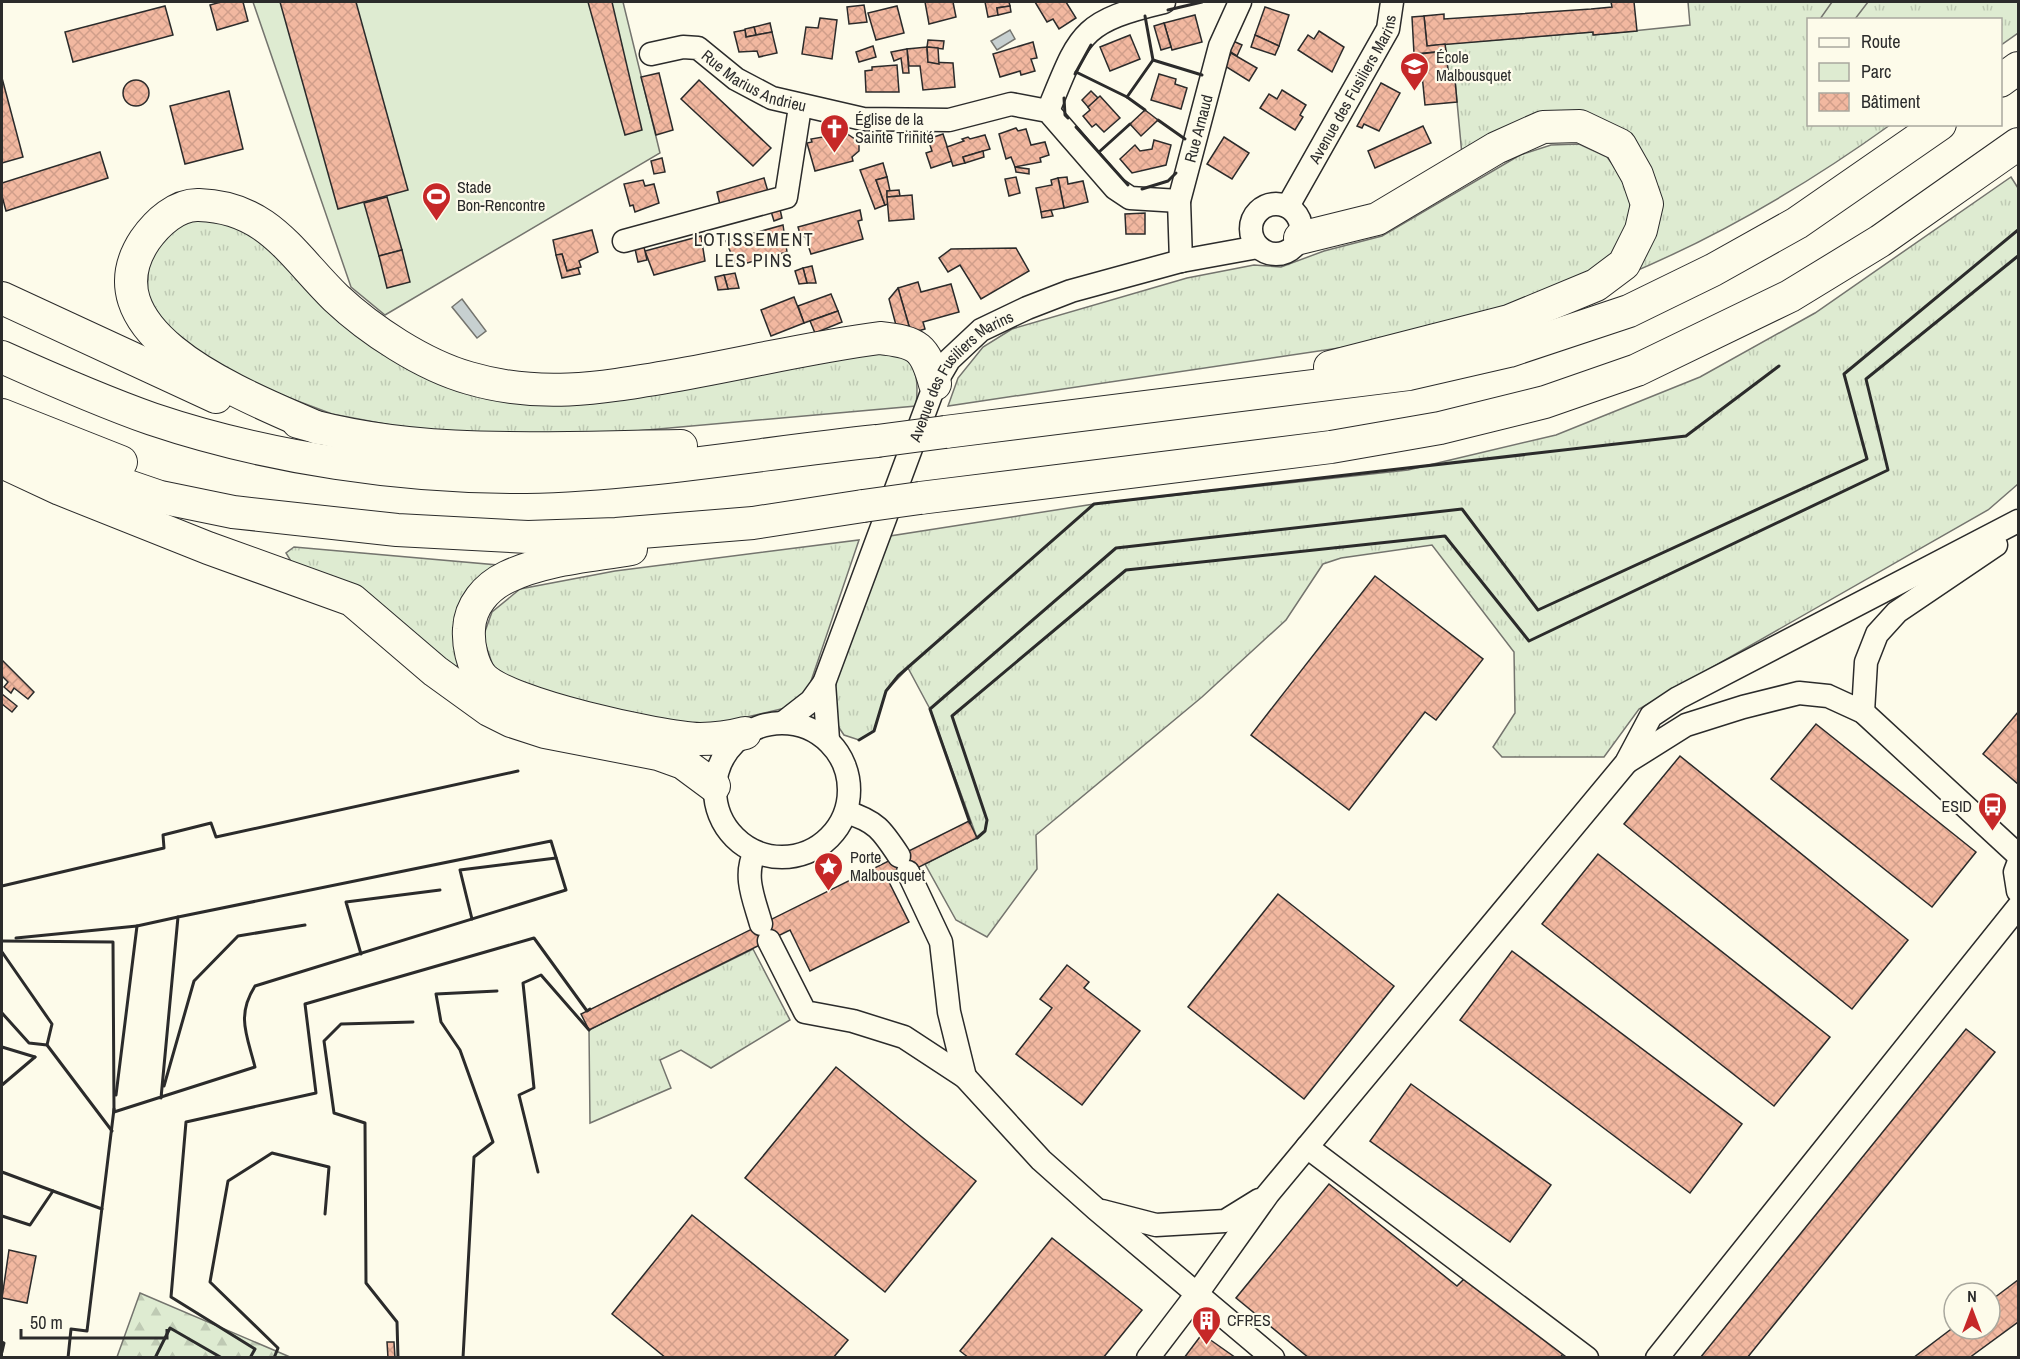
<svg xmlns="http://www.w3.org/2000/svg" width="2020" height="1359" viewBox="0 0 2020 1359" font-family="'Archivo Narrow',sans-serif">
  <defs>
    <pattern id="grass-tufts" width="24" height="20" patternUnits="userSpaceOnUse" patternTransform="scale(1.5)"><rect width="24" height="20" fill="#deebd1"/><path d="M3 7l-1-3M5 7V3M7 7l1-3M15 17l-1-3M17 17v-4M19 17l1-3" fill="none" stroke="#bfcab4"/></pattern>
    <pattern id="forest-firs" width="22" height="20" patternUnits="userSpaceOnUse" patternTransform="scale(1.5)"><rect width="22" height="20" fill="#deebd1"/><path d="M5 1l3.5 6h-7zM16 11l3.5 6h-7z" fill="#bfcab4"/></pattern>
    <pattern id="building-cross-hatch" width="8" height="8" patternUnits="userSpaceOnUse" patternTransform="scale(1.5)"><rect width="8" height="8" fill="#f2b8a0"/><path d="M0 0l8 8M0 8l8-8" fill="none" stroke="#d09e8a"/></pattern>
  </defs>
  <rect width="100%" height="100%" fill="#fdfbea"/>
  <!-- grass -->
  <g fill="url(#grass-tufts)" stroke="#74746e" stroke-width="1.5">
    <path d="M1688,2H2018V33L2001,45L2000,20H1808V124L1890,125C1808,184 1718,237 1624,276L1655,229L1593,119L1462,155L1455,80H1449L1445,44L1593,32L1594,35L1690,25Z"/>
    <polygon points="1579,144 1607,157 1622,177 1630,202 1629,226 1614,258 1574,285 1440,333 948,406 958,378 983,347 1012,329 1187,278 1254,265 1281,267 1324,251 1382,236 1520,155 1551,145"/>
    <polygon points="2011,177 2018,188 2018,484 1988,510 1639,709 1604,757 1502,757 1493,747 1515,713 1514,652 1432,545 1341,558 1323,564 1286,620 1202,697 1036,835 1037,869 987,937 956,920 925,864 977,838 930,709 908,668 886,691 874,731 859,740 844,735 831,716 833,690 890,536 1094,504 1408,470 1556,435 1700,377 1815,313"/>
    <path d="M201,217L244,226L453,384L864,349C908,353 921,359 916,406L569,437L438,434L332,414L263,388L177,341L147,296L149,254L181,221Z"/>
    <polygon points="859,540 810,684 798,705 747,717 721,729 690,733 523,686 493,666 483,637 492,612 520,589 615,571"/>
    <polygon points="294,547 509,566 456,668 295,568 286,553"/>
    <polygon points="753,949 790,1020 711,1068 681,1050 660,1060 671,1088 590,1123 589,1030"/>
  </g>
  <!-- forest -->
  <polygon fill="url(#forest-firs)" stroke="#74746e" stroke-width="1.5" points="140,1293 290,1357 117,1357"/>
  <!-- green -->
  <g fill="#deebd1" stroke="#74746e" stroke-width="1.5">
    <polygon points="253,2 623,2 660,153 385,315 351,287"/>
    <polygon points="1832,2 1868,2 1855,19 1820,19"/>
  </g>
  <!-- water -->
  <g fill="#c7d0d0" stroke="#74746e" stroke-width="1.5">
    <polygon points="1010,30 1015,39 997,50 991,41"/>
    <polygon points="462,299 486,331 477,338 452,307"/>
  </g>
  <!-- building -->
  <g fill="url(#building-cross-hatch)" stroke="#2b2b2b" stroke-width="1.5">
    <polygon points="221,2 243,2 248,21 217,30 210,5"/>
    <polygon points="280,2 356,2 408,190 338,209"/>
    <polygon points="588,2 612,2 642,130 625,135"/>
    <polygon points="925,2 953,2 956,17 929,24"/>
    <polygon points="985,2 1009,2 1010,6 997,8 998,15 988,17"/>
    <polygon points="1035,2 1066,2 1076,18 1059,29 1053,19 1047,22"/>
    <polygon points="1611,2 1634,2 1637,31 1593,35 1593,32 1427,46 1424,16 1444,14 1444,19 1591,9 1612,7"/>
    <polygon points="864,5 867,22 849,24 847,7"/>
    <polygon points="165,6 173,35 73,62 65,32"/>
    <polygon points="897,6 904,33 876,40 868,13"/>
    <polygon points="1010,6 1011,12 998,15 997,8"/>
    <polygon points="1265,7 1289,15 1279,46 1255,35"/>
    <polygon points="1195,15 1202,42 1172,50 1164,23"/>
    <polygon points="1424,16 1427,46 1445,44 1446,51 1414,54 1412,17"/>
    <polygon points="820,18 837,20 832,59 802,54 806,27 818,28"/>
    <polygon points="770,23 772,32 756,35 754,27"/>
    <polygon points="1164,23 1171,47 1161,50 1154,26"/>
    <polygon points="754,27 756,35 746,37 745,29"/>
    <polygon points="745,30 746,37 772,32 777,53 759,57 757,51 739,52 734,32"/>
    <polygon points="1319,31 1344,47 1332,72 1298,50 1308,35 1314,39"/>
    <polygon points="1130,35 1140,59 1110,71 1100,47"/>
    <polygon points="1255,35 1279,46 1275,55 1251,47"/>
    <polygon points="928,40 944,41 943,49 927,47"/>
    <polygon points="1233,41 1242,45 1237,56 1229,51"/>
    <polygon points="1033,42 1037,58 1031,59 1035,71 1021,75 1020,71 1000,77 993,54"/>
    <polygon points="873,46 876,57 859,62 856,52"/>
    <polygon points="927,47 928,62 953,63 955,87 923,90 920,66 909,66 907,49"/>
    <polygon points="927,47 938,48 939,64 928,62"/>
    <polygon points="907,49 909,73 903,73 901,58 894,61 891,52"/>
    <polygon points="1446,51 1449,80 1455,80 1457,102 1425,105 1420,54"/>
    <polygon points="1231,53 1257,68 1249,81 1225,66"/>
    <polygon points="897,65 899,92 866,92 865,71 872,70 872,67"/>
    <polygon points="659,73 673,130 656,135 641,77"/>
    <polygon points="1159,74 1176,79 1175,84 1187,88 1181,109 1151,100"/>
    <polygon points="2,78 23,157 2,163"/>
    <circle cx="136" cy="93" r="13"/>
    <polygon points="699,80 771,148 753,166 681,99"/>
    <polygon points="1381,83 1400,93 1379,131 1364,124 1362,128 1357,126"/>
    <polygon points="1282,90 1306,105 1300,115 1303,117 1295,130 1260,108 1269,94 1277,99"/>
    <polygon points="229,91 243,149 185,164 170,106"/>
    <polygon points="1091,91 1098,98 1088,107 1082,100"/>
    <polygon points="1100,96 1120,118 1104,132 1096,124 1092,127 1083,116 1090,110 1088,107"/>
    <polygon points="1145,110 1158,120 1141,136 1130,124"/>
    <polygon points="1423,126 1431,143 1375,168 1368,151"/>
    <polygon points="1016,128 1018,131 1026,129 1031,145 1045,142 1049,155 1040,158 1041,162 1015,167 1011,157 1006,159 999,134"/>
    <polygon points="846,133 859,142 859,151 852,157 853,161 815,171 807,143 812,142 811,139"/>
    <polygon points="943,134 952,161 931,168 926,153 932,151 928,139"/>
    <polygon points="985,135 990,149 963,157 965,163 953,166 947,147 964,141 962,139 968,137 970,139"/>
    <polygon points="1224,137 1249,153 1232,179 1207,164"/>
    <polygon points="1154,140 1171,145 1166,165 1132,173 1120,159 1135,145 1140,151 1152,149"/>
    <polygon points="983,151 984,157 965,163 963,157"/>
    <polygon points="100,152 108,178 6,211 2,196 2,183"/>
    <polygon points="662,158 665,172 654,174 651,161"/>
    <polygon points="883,163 887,177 876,180 885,205 875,209 860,170"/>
    <polygon points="1015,167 1029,169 1029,174 1016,172"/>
    <polygon points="887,177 890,191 887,191 888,204 885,205 876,180"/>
    <polygon points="1016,177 1020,193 1009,196 1005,179"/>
    <polygon points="1067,177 1068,184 1083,181 1088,202 1064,208 1058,178"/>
    <polygon points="764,178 769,195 721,209 717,192"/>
    <polygon points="1058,178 1064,208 1041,212 1036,188 1052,185 1051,180"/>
    <polygon points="643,180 645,186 654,184 659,203 635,212 633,205 630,206 624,184"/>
    <polygon points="899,190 900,196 887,197 887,191"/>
    <polygon points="912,195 914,219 889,221 887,197"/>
    <polygon points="387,197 402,250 379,256 364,203"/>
    <polygon points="779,205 782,218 774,221 770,208"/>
    <polygon points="860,210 862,220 858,221 863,239 811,254 805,236 801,237 798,227"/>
    <polygon points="1051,210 1053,216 1042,218 1041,212"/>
    <polygon points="1145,213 1145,234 1126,234 1125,214"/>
    <polygon points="783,225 787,252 736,266 726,241"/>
    <polygon points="592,230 598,252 579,261 581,267 567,271 562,254 556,255 553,240"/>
    <polygon points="701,236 705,261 654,275 645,251"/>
    <polygon points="644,247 647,260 638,262 635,249"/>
    <polygon points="1016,248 1029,271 981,299 960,265 948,272 939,258 951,249"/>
    <polygon points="402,250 410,282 387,288 379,256"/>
    <polygon points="562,254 567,271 578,268 580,274 562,278 556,255"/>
    <polygon points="812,266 816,283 807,283 803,268"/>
    <polygon points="803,268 807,283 799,284 795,271"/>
    <polygon points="735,273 739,288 728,289 724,275"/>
    <polygon points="724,275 728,289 718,290 715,277"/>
    <polygon points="918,282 921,292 951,284 959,312 923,322 925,329 911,333 898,288"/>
    <polygon points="898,288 909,326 897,329 889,299"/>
    <polygon points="831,294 838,311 804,323 798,306"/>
    <polygon points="794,297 804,323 771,336 761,310"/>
    <polygon points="838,311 842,322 815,333 810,321"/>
    <polygon points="1375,576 1483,659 1436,720 1425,712 1349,810 1251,735"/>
    <polygon points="2,660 34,692 28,699 14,688 11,693 4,687 8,682 2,676"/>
    <polygon points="2,694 17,706 12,712 2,704"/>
    <polygon points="2018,712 2018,784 1983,754"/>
    <polygon points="1816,724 1976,852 1932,907 1771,779"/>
    <polygon points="1680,756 1908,940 1852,1009 1624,824"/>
    <polygon points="969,821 977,838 889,882 909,922 810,971 790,930 589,1030 581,1014"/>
    <polygon points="1598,854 1830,1037 1774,1106 1542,924"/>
    <polygon points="1278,894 1394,986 1304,1099 1188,1007"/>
    <polygon points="1512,951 1742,1124 1690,1193 1460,1020"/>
    <polygon points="1067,965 1089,982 1084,988 1140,1031 1082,1105 1016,1054 1052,1008 1040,999"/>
    <polygon points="1966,1029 1995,1052 1747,1358 1700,1358"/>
    <polygon points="836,1067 976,1181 885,1292 745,1178"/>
    <polygon points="1411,1084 1551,1185 1510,1242 1370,1141"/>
    <polygon points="1329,1184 1457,1286 1465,1278 1563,1354 1560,1358 1309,1358 1236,1298"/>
    <polygon points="692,1215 848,1340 833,1358 666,1358 612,1314"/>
    <polygon points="1052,1238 1142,1310 1103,1358 969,1358 960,1351"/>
    <polygon points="9,1250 36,1256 27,1303 2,1298"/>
    <polygon points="2018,1280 2018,1322 1969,1358 1913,1358 1954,1327 1990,1329 1990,1301"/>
    <polygon points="1202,1334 1236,1358 1184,1358"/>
    <polygon points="387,1342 394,1342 395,1358 388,1358"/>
  </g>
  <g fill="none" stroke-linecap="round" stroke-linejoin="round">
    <defs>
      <g id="minor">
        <path id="s1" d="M651,54L683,47L698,48L736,79L772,98L863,119L949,120L1011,104L1048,111L1115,188L1130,198L1179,201"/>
        <path d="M1048,111C1080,34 1079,22 1164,2"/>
        <circle cx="1276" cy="229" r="25"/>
        <path id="s2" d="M1288,206L1388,29L1392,2"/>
        <polyline points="624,241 786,197 800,107"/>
        <path id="s3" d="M1181,261L1179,201L1220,46L1240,2"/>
        <polyline points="824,683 828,740"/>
        <polyline points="1863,712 1866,662 1877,634 1897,612 1996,545"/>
        <path id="s4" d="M784,722L811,701L824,683L935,384L949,360L981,330L1027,308L1071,291L1181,261L1258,247"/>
        <circle cx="782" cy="790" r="67"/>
        <polyline points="1627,762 1686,725 1743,707 1799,693 1828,696 1863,712 2018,855"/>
        <path d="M846,812C876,821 882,830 899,856"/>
        <path d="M755,852C743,876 754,899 761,924"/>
        <polyline points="2018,864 2015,872 2018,891"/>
        <polyline points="908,872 941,942 949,1012 965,1077"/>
        <polyline points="769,941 805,1012 853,1021 904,1037 965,1077 1041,1160 1096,1209 1273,1358"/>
        <polyline points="1307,1147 1587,1358"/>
        <polyline points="1102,1211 1156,1225 1225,1221 1259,1200"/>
        <polyline points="1148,1358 1196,1295 1268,1194 1626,763 1651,716 1678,698 2018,521"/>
        <polyline points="1657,1358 2018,907"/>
      </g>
      <g id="highway">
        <polyline points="2000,81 2018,68"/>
        <polyline points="1300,238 1377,219 1496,148 1543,127 1580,126 1620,145 1637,175 1647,204 1641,230 1624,264 1596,285 1509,321 1330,367"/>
        <polyline points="2,298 216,397"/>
        <path d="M2,357C51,379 101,401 152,419C268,458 403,478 526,477C643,475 761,453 877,441"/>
        <polyline points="2,415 121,462"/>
        <path d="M298,422C421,458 554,447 681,446"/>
        <path d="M318,428C254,399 81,336 145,240C157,223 177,204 199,205C268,207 292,255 336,298C370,330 423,365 469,378C540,399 601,388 672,376C742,364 810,347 880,338C918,342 925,347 935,384"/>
        <polyline points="945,432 1409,374 1509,351 1629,311 1713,270 1797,223 1940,124"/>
        <polyline points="2,443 160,497 233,512 397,530 528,537 616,534 753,523 863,506"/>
        <polyline points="2,462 60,489 208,548 352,600 435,671 489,710 511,721 545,732 658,754 683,763 714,786"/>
        <polyline points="920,498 1331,447 1440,428 1545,402 1637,370 1790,296 1880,241 2018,144"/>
        <path d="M631,549C591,556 544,559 507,577C486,587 470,606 469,629C468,644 472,665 482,677C506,704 661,738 700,739C715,739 730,737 745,733"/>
      </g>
    </defs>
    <!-- minor casing -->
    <use href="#minor" stroke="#2b2b2b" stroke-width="25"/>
    <!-- highway casing -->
    <use href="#highway" stroke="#2b2b2b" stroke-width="34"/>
    <!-- minor -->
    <use href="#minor" stroke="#fdfbea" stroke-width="22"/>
    <!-- highway -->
    <use href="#highway" stroke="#fdfbea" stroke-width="32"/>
    <defs>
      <g id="highway-bridge">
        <polyline points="877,441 945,432"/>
        <polyline points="863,506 920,498"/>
      </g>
    </defs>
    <!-- highway-bridge casing -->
    <use href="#highway-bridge" stroke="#2b2b2b" stroke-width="34" stroke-linecap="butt"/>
    <!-- highway-bridge -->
    <use href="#highway-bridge" stroke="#fdfbea" stroke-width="32"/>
    <!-- wall -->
    <g stroke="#2b2b2b" stroke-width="3">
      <polyline points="1168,10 1202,2"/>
      <polyline points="1153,60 1202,75"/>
      <polyline points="1076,72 1127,97 1145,110"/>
      <polyline points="1075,74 1091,45"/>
      <polyline points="1127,97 1153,60 1145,16"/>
      <polyline points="1064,98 1065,115 1068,118"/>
      <polyline points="1158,120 1185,139"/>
      <polyline points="1076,127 1128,185"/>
      <polyline points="1099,152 1130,124"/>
      <polyline points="1142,189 1168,181 1176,173"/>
      <polyline points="859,740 874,731 886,691 898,676 1094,504 1686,436 1779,366"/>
      <polyline points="970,823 930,709 1116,548 1462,509 1538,610 1867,459 1844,374 2018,230"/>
      <polyline points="977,838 985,831 987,820 952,716 1126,570 1445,536 1529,641 1888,470 1866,379 2018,256"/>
      <polyline points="2,886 164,848 163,835 211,823 216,837 518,771"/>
      <polyline points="472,919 460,870 556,858"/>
      <polyline points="137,926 178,917"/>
      <polyline points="16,938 137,926 116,1095"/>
      <path d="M2,941L113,942L114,1112L255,1067C247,1035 236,1016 255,986L566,890L551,841L178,917L161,1098"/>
      <polyline points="2,952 52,1024 47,1045"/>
      <polyline points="361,954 346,902 440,890"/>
      <polyline points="2,1013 29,1043 47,1045 112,1131"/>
      <polyline points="2,1047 35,1057"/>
      <polyline points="2,1085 35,1057"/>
      <polyline points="164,1086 194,981 238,936 305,925"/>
      <polyline points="2,1172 53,1191 30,1225 2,1216"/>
      <polyline points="538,1172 519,1095 534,1088 523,983 541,975 589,1030"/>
      <polyline points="53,1191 102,1209"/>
      <polyline points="2,1342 4,1343 2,1352"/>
      <polyline points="68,1358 71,1329 87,1331 114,1109"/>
      <polyline points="155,1358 170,1328 222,1358"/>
      <polyline points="250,1358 255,1349 171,1297 186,1122 316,1093 305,1004 534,938 587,1011 590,1009"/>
      <polyline points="274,1358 278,1348 210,1282 228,1181 272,1153 329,1167 325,1214"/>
      <polyline points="398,1358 397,1322 366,1283 365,1123 334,1113 324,1041 341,1024 413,1022"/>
      <polyline points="463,1358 474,1157 493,1142 460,1050 441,1022 436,994 497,991"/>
    </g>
  </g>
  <!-- icons -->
  <defs>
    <symbol id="school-pin" viewBox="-11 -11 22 30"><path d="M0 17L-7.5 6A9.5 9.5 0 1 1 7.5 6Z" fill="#c62828" stroke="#fdfbea"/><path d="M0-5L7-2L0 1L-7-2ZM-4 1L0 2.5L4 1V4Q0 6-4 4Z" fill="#fff"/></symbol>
    <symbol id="church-pin" viewBox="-11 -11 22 30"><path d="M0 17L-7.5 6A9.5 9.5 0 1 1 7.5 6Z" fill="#c62828" stroke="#fdfbea"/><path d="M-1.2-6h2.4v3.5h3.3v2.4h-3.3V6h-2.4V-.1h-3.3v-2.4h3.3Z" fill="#fff"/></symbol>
    <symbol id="stadium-pin" viewBox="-11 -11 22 30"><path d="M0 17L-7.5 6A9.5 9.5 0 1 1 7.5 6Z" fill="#c62828" stroke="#fdfbea"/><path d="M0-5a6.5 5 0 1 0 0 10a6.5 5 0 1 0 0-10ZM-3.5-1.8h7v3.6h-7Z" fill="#fff"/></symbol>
    <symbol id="bus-pin" viewBox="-11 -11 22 30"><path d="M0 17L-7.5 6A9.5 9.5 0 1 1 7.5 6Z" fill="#c62828" stroke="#fdfbea"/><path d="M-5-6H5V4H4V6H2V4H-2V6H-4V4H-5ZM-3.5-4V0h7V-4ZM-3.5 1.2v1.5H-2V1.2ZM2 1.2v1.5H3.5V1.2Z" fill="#fff"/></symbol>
    <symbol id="sight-pin" viewBox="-11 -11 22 30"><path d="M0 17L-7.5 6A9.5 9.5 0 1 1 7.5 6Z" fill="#c62828" stroke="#fdfbea"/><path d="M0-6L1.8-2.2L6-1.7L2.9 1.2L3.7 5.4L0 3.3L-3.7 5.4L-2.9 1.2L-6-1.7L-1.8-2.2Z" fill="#fff"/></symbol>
    <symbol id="building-pin" viewBox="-11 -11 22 30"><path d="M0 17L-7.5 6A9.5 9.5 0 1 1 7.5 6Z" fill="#c62828" stroke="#fdfbea"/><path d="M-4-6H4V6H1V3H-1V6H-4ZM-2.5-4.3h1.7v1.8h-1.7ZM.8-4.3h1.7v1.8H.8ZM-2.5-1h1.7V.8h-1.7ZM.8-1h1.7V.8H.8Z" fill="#fff"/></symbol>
  </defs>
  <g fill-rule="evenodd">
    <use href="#school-pin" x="1398" y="50" width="33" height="45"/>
    <use href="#church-pin" x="818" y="112" width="33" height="45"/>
    <use href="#stadium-pin" x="420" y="180" width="33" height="45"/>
    <use href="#bus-pin" x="1976" y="790" width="33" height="45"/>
    <use href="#sight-pin" x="812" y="850" width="33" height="45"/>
    <use href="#building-pin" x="1190" y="1304" width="33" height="45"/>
  </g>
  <g text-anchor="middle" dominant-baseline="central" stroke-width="4.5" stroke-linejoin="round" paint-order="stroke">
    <!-- poi labels -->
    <g font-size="16" fill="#2b2b2b" stroke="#fdfbea" text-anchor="start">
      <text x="1436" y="57">École<tspan x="1436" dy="18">Malbousquet</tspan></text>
      <text x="855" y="119">Église de la<tspan x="855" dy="18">Sainte Trinité</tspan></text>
      <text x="457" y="187">Stade<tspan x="457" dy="18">Bon-Rencontre</tspan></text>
      <text x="1972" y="806" text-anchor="end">ESID</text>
      <text x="850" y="857">Porte<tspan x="850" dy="18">Malbousquet</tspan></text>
      <text x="1227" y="1320">CFPES</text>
    </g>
    <!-- street labels -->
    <g font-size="16" fill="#2b2b2b" stroke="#fdfbea">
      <text stroke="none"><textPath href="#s1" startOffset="114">Rue Marius Andrieu</textPath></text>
      <text stroke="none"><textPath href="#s2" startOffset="134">Avenue des Fusiliers Marins</textPath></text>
      <text stroke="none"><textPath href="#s3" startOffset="135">Rue Arnaud</textPath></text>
      <text stroke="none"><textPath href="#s4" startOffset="398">Avenue des Fusiliers Marins</textPath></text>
    </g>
    <!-- neighbourhood labels -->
    <g font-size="18" letter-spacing="1.5" fill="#2b2b2b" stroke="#fdfbea">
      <text x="754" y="239">LOTISSEMENT<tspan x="754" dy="21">LES PINS</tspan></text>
    </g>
  </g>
  <!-- border -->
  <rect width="2020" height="1359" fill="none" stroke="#2b2b2b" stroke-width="6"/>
  <!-- legend -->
  <rect x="1807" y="18" width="195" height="108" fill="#fdfbea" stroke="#a9a89e" stroke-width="1.5"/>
  <rect x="1819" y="38" width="30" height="9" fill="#fdfbea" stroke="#a9a89e" stroke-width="1.5"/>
  <text x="1861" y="48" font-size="18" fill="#2b2b2b">Route</text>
  <rect x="1819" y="63" width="30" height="18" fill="#deebd1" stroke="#a9a89e" stroke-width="1.5"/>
  <text x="1861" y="78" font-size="18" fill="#2b2b2b">Parc</text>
  <rect x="1819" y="93" width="30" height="18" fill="url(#building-cross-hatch)" stroke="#a9a89e" stroke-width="1.5"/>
  <text x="1861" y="108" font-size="18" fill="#2b2b2b">Bâtiment</text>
  <!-- north arrow -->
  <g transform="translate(1972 1311)"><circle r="28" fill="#fdfbea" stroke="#a9a89e" stroke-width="1.5"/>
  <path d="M0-4.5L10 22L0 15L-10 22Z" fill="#c62828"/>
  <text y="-9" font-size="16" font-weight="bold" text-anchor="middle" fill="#2b2b2b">N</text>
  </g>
  <!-- scale -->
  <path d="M21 1329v9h146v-9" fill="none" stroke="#2b2b2b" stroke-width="3"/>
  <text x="30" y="1329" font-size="18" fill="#2b2b2b" stroke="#fdfbea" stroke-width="4.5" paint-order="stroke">50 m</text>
</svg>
